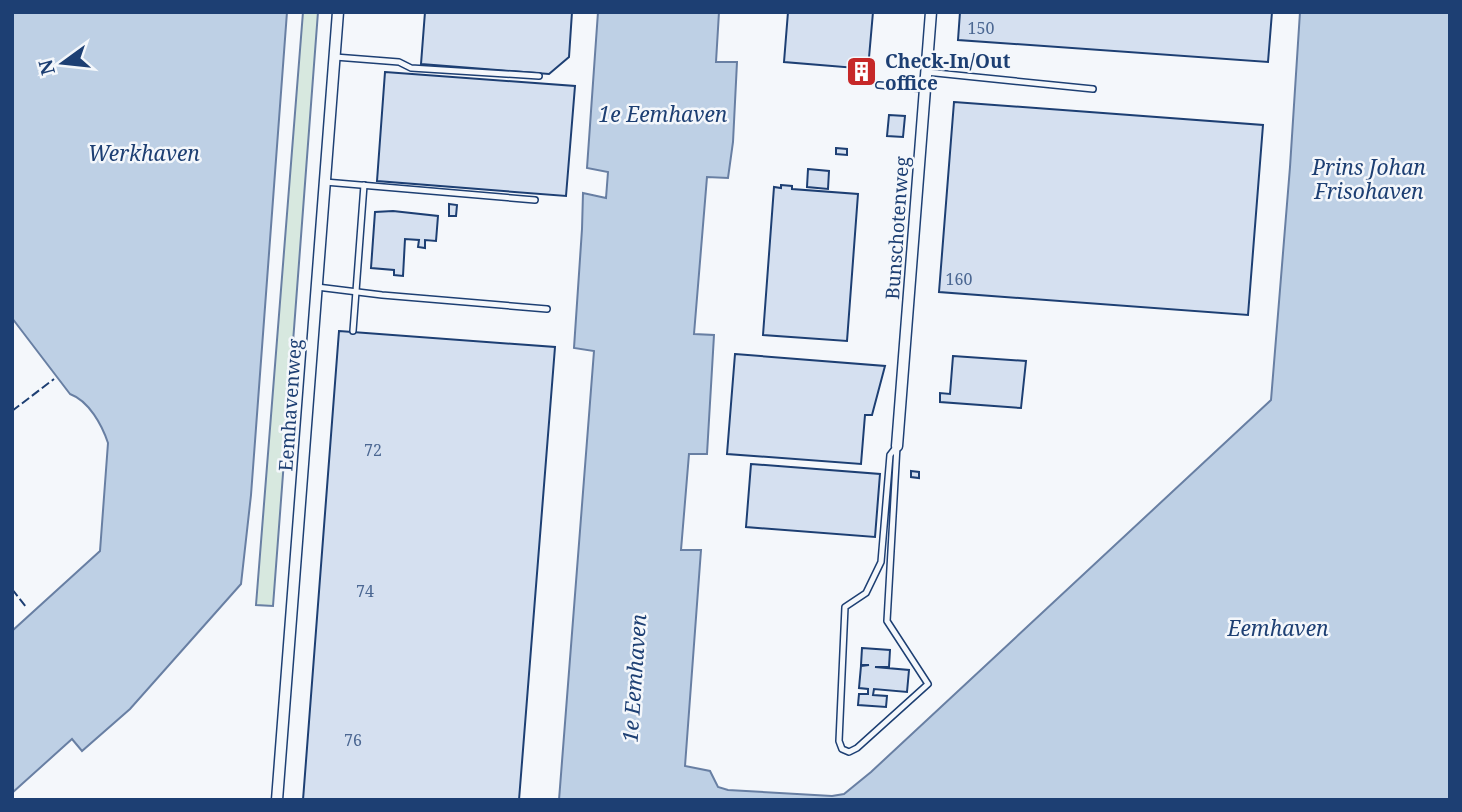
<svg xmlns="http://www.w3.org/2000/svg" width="1462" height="812" viewBox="0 0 1462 812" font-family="'Noto Serif',serif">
  <rect width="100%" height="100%" fill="#f4f7fb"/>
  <!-- green -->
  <polygon fill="#d7e8df" stroke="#687fa3" stroke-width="2" points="303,12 318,12 273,606 256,605"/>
  <!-- water -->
  <g fill="#bed0e5" stroke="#687fa3" stroke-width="2">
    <path d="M12,12H287L251,495L241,584L130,709L82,751L72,739L12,793V631L100,551L108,443C102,425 89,401 70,394L12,318Z"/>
    <polygon points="598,12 719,12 716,62 737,62 733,142 728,178 707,177 694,334 714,335 707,454 689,454 681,550 701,550 685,766 710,771 718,787 728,790 832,796 844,794 871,772 1271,400 1290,167 1300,12 1450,12 1450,800 559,800 594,351 574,348 582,229 583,193 606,198 608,172 587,168"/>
  </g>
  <!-- building -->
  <g fill="#d5e0f0" stroke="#1d3f73" stroke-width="2">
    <polygon points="425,12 572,12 569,57 549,74 421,64"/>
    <polygon points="788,12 873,12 868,69 784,62"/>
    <polygon points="960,12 1272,12 1268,62 958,40"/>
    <polygon points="855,69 870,71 869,75 855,74"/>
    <polygon points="385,72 575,86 566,196 377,181"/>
    <polygon points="954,102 1263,125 1248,315 939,292"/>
    <polygon points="889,115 905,116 903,137 887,136"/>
    <polygon points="836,148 847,149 847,155 836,154"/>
    <polygon points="808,169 829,171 828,189 807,187"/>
    <polygon points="781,185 792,186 792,189 858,194 847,341 763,335 774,187 781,188"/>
    <polygon points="449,204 457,205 456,216 449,216"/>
    <polygon points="393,211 438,216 436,241 425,240 425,248 418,247 419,240 405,239 403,276 394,275 394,270 371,268 375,212"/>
    <polygon points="339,331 555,347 519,800 303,800"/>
    <polygon points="735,354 885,366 872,415 865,415 861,464 727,454"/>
    <polygon points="953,356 1026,361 1021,408 940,402 940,393 950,394"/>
    <polygon points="751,464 880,474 875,537 746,527"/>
    <polygon points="911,471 919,472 919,478 911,477"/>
    <polygon points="862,648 890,650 889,667 875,667 909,670 907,692 874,689 873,695 887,696 886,707 858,705 859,694 868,694 868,689 859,688 861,666 869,665 861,665"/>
  </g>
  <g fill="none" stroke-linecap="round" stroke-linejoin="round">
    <defs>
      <g id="lane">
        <polyline points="335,57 399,62 411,68 539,76"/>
        <polyline points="926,72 1093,89"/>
        <polyline points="879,85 925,89"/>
        <polyline points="325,182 535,200"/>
        <polyline points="317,287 382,295 547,309"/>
        <polyline points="353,331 364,185"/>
        <polygon points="897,446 887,621 928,684 857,748 849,752 842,749 839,741 845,607 866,593 881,562 890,455"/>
      </g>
      <g id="street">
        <polyline points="897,446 931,12"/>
        <polyline points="277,800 338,12"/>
      </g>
    </defs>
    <!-- lane casing -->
    <use href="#lane" stroke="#1d3f73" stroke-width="8"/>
    <!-- street casing -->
    <use href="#street" stroke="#1d3f73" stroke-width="13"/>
    <!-- lane -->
    <use href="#lane" stroke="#f4f7fb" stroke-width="5"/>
    <!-- street -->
    <use href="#street" stroke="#f4f7fb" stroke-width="10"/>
    <!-- fence -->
    <g stroke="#1d3f73" stroke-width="2" stroke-dasharray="9 3.5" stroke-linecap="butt">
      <polyline points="12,411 54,379"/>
      <polyline points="12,589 26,607"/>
    </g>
  </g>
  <!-- icons -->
  <defs>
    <symbol id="building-square" viewBox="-11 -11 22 22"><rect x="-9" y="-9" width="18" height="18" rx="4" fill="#c62828" stroke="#f4f7fb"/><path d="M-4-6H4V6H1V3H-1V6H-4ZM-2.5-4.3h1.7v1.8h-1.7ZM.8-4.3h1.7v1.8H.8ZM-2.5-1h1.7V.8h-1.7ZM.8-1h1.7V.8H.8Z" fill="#fff"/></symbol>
  </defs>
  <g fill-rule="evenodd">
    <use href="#building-square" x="844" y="54" width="35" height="35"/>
  </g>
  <g text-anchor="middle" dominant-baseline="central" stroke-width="5" stroke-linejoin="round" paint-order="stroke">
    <!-- number labels -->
    <g font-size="16" fill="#4b6792">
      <text x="981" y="28">150</text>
      <text x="959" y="279">160</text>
      <text x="373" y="450">72</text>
      <text x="365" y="591">74</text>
      <text x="353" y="740">76</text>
    </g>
    <!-- poi labels -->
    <g font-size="19" font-weight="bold" fill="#1d3f73" stroke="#f4f7fb" text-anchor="start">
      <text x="885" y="61">Check-In/Out<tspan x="885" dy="22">office</tspan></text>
    </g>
    <!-- street labels -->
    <g font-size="19" fill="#1d3f73" stroke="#f4f7fb">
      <text transform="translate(897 228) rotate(-86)">Bunschotenweg</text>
      <text transform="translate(290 405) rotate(-86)">Eemhavenweg</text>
    </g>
    <!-- water labels -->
    <g font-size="21" font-style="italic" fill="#1d3f73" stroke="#f4f7fb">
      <text x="663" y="114">1e Eemhaven</text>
      <text x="144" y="153">Werkhaven</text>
      <text x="1369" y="167">Prins Johan<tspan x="1369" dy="24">Frisohaven</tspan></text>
      <text x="1278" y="628">Eemhaven</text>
      <text transform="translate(634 678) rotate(-86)">1e Eemhaven</text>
    </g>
  </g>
  <!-- border -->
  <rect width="1462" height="812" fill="none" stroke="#1d3f73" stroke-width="28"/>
  <!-- north arrow -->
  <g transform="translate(63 63) rotate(255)" stroke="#f4f7fb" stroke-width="5" paint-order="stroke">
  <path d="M0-5L12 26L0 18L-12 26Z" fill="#1d3f73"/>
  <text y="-10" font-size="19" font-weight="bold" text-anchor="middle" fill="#1d3f73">N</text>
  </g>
</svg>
